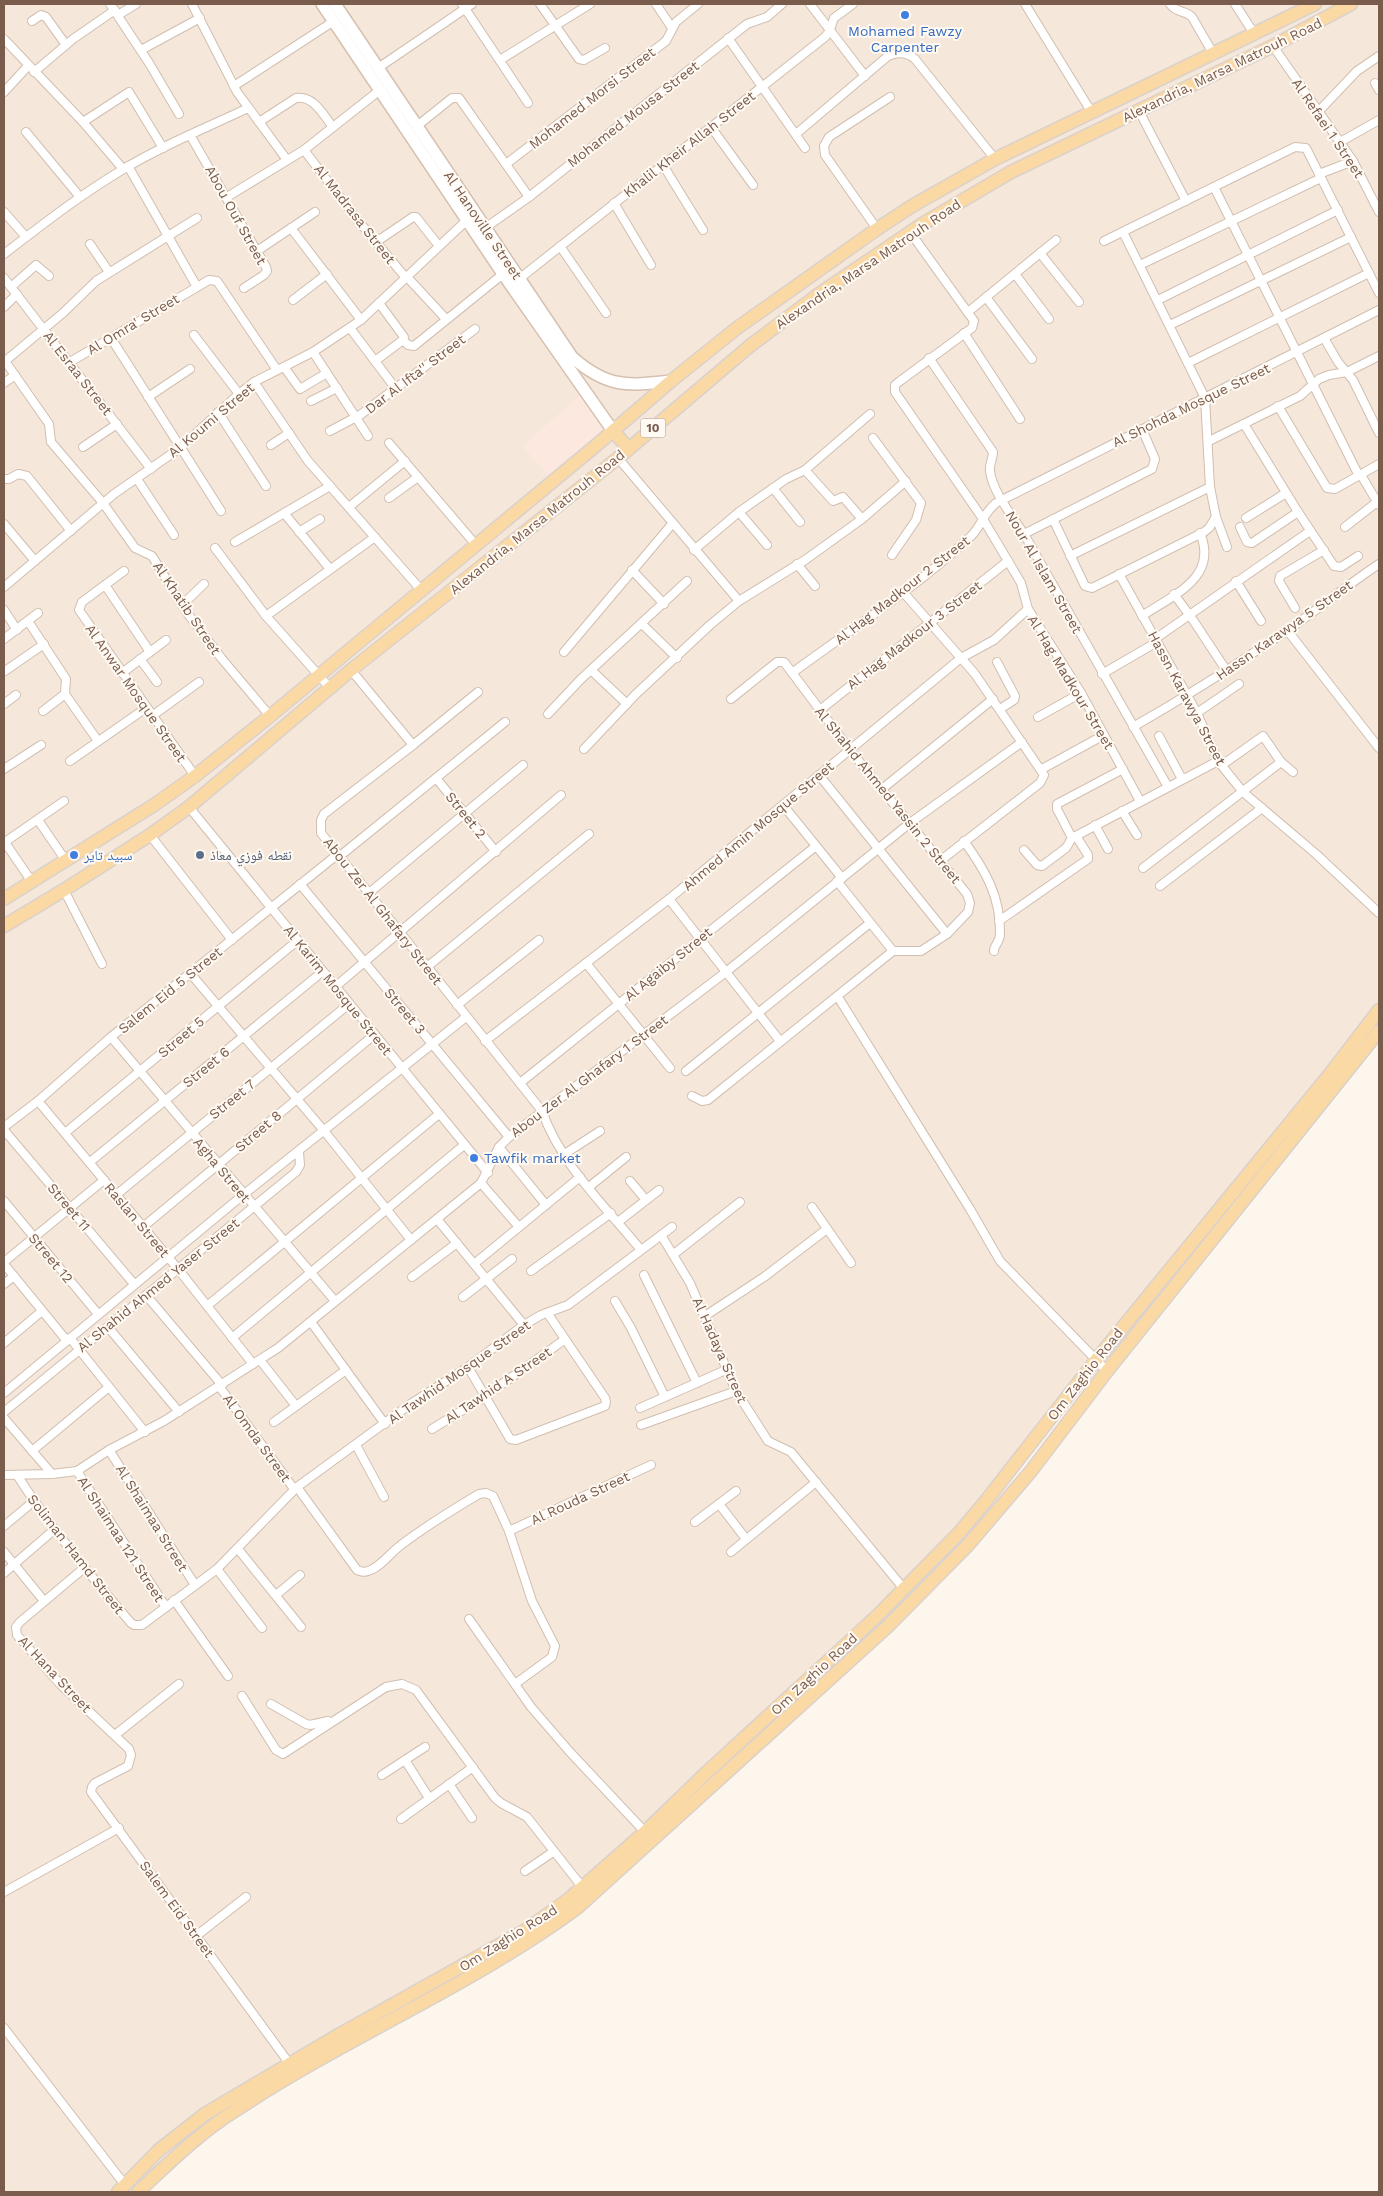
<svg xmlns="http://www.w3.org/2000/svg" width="1383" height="2196" viewBox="0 0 1383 2196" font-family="'Work Sans','Noto Naskh Arabic',sans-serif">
  <rect width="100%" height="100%" fill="#fdf6ec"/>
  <!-- residential -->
  <polygon fill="#f5e8da" points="4,4 1379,4 1379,1020 1065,1411 1004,1490 937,1565 867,1636 617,1866 583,1894 231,2103 192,2132 127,2192 4,2192"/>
  <!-- commercial -->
  <polygon fill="#fde8e0" points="580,395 603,430 548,476 523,446"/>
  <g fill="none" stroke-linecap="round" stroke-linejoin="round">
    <defs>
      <g id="street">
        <polyline points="110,4 149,63 179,114"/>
        <polyline points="192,4 237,92 287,160"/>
        <polyline points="462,4 528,103"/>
        <polyline points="540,4 579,59 584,60 605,48"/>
        <polyline points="656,4 672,28"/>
        <polyline points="810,4 865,76"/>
        <polyline points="1025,4 1092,113"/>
        <path d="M1170,4C1176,13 1185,10 1192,17L1214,55"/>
        <polyline points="1235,4 1255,35"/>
        <polyline points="118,15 136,4"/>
        <polyline points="32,21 41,15 46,17 66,45"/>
        <polyline points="728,38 805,148"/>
        <polyline points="4,39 83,122 123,169"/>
        <polyline points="1273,46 1353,161 1379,212"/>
        <polyline points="141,50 200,18"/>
        <polyline points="500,60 590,4"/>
        <polyline points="378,68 472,4"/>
        <polyline points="34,72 73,39 115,10"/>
        <polyline points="1375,83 1379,90"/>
        <polyline points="234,86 334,21"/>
        <polyline points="4,92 28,66"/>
        <polyline points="1139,111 1186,201"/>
        <polyline points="1319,111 1357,71 1379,56"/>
        <polyline points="83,122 129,92 163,148"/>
        <path d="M259,122L296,98C314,95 323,115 333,127"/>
        <polyline points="417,126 452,98 459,98 529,197"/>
        <polyline points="711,127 753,185"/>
        <polyline points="26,132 80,197"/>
        <path d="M796,134L888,56C898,52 906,52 915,59L995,159"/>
        <polyline points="190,135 266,267 267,271 264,275 244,288"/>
        <polyline points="1340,142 1379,120"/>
        <polyline points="304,150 356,218 406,278"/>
        <polyline points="506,164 666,41 676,22 698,4"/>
        <polyline points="663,165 703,230"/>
        <polyline points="128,166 197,287"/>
        <polyline points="1319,174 1353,161"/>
        <polyline points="1214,187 1359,476"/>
        <polyline points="227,197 304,150 380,90"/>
        <polyline points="614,203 651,265"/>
        <polyline points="4,212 26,237"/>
        <polyline points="291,228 361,320"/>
        <polyline points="485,228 529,197 747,24 767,17 782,4"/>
        <polyline points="877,229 825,155 824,146 829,137 890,97"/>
        <polyline points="910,232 974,321 972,328 900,381 895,385 895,392 983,519 1021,583 1028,609 1081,693 1140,801"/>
        <polyline points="1104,241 1295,147 1306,148 1379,293"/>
        <polyline points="376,242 413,217 416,217 439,246"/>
        <polyline points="90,244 109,272"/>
        <polyline points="560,246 606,313"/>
        <polyline points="257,251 315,212"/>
        <polyline points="1040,253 1079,302"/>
        <path d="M4,254C42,225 80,195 122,170C161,146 206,128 248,108"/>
        <polyline points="1140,265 1321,178"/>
        <polyline points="1015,274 1049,319"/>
        <polyline points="407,277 446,319"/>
        <polyline points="4,278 151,469"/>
        <polyline points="519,279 825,37 829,32 834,18 853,4"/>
        <polyline points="11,287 36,265 49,276"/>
        <polyline points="986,297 1032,359"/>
        <polyline points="293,300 327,274"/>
        <polyline points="1158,300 1338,210"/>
        <polyline points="4,307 17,294"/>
        <polyline points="968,312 1056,240"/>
        <polyline points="1170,325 1351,237"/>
        <polyline points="350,328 396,389"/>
        <polyline points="964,333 1020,419"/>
        <polyline points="194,335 239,394"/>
        <polyline points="111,338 221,511"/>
        <polyline points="1324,338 1338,362 1353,380 1379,433"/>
        <polyline points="403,340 408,345 414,346 503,274"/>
        <polyline points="313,352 368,436"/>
        <path d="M929,358L993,452C993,459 989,464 990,471C992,491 1013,517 1024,534L1168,787"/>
        <polyline points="5,361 49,424 51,442 103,503 135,548 152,556 188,614 222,659 270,716"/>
        <polyline points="375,361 403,340 404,337 379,303"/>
        <polyline points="4,362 63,313 96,281 197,218"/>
        <polyline points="70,362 209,280 217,281 277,370"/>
        <polyline points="1188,363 1369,273"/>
        <polyline points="284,367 300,389 327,373"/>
        <polyline points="254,382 308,461 422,591"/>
        <polyline points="4,383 15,375"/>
        <polyline points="148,397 190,369"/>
        <polyline points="311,401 337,388"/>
        <polyline points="1278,406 1327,488 1335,489 1379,464"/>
        <polyline points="218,412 266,486"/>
        <polyline points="1244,424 1298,512 1334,566 1341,567 1358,556"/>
        <polyline points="330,431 360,415 475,329"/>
        <polyline points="873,438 921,503 916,520 892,555"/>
        <polyline points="1209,441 1300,396 1319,379 1329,375 1347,372 1379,356"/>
        <polyline points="389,443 476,545"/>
        <polyline points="271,445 289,433"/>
        <polyline points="83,447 117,424"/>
        <polyline points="618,458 739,601"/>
        <polyline points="805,470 833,501 843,497 862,519"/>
        <polyline points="1361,475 1379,505"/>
        <polyline points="4,479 9,479 18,474 27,476 71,531"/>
        <polyline points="137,479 174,535"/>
        <polyline points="773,488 800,522"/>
        <polyline points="389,498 418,477"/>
        <polyline points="349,507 405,461"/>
        <polyline points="739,512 767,545"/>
        <polyline points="284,513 330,569"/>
        <polyline points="1216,517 1227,547"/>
        <polyline points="1246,518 1286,493"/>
        <polyline points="1053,519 1085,586 1092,588 1204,532 1209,528 1216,517 1210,487 1205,398 1123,232"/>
        <polyline points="4,524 35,561"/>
        <polyline points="1240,527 1247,542 1252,543 1298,512"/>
        <polyline points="1345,527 1377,502"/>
        <polyline points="299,532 320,519"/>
        <polyline points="1024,534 1152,469 1155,459 1142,429"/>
        <polyline points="235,542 330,486"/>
        <polyline points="215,548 266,616 330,688"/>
        <polyline points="694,550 739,512 786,479 805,470 870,414"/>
        <polyline points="1070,556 1210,487"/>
        <polyline points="797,564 815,586"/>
        <polyline points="632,570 664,604"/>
        <polyline points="124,571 82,602 79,610 195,776"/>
        <polyline points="1119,574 1197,713 1218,761 1243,792 1316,854 1379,913"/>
        <polyline points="1236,581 1261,621"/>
        <polyline points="105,585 150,652"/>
        <polyline points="4,587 114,494 180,448 239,394 254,382 313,352 361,320 467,220"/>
        <polyline points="903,592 975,674 1044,775 1040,783 940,861"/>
        <polyline points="1174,594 1193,620 1226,670"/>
        <polyline points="182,605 204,584"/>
        <polyline points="1295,608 1279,581 1280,576 1324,550"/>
        <polyline points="4,610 17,630"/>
        <polyline points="266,616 375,537"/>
        <path d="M1142,616C1173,595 1219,578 1200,533"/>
        <polyline points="28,621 66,679 65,694 43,711"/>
        <polyline points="642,624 677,658"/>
        <polyline points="1287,630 1379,748"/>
        <polyline points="4,639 38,613"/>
        <polyline points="1155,639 1310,531"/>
        <polyline points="564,652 672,524"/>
        <polyline points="140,659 157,682"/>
        <polyline points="997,662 1015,696 1014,700 1000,709"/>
        <polyline points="351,670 413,745"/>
        <polyline points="591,670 627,704"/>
        <polyline points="5,671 44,644"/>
        <polyline points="122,673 166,640"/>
        <path d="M792,673C852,629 915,588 969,538C981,528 983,513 996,503L1379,310"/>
        <polyline points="1102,674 1157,642"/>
        <path d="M478,692L413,745L324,814L321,820V833L542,1111C561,1165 606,1207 641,1250"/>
        <polyline points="65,694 98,741"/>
        <polyline points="731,699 777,662 784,662 850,750 967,894 970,903 968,912 947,934 921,951 893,951"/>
        <polyline points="4,704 16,695"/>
        <polyline points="820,710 1008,561"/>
        <polyline points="1197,713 1239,684"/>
        <polyline points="548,714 581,679 687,581"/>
        <polyline points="152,716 199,682"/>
        <polyline points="1038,717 1081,693"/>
        <path d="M1133,727C1185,697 1236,665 1286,631C1318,610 1347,585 1379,564"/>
        <polyline points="1159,736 1182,779"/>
        <polyline points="584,749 636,694 710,625 739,601 805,560 862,519 906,481"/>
        <polyline points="70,761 146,708"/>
        <polyline points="1222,765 1263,736 1281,762 1293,772"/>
        <polyline points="4,769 41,745"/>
        <polyline points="1042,769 1104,735"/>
        <polyline points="819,775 947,934"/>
        <polyline points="436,778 496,852"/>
        <polyline points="882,789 993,699"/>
        <polyline points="783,805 842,878"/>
        <polyline points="189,807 488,1173"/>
        <polyline points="1122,811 1137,835"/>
        <polyline points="38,820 66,861"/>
        <polyline points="1095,825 1108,849"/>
        <polyline points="150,835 232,940"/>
        <polyline points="1072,838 1057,809 1057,804 1123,769"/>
        <polyline points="4,841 32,882"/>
        <path d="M964,841C985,870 1001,897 1000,934C1000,942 994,945 994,951"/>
        <polyline points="5,842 64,801"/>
        <polyline points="1024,850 1037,865 1042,866 1066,848 1072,838 1218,761"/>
        <polyline points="340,856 505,722"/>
        <polyline points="1143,868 1281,762"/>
        <polyline points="837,881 893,951"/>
        <polyline points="300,884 509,1137"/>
        <polyline points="1160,886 1262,808"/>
        <polyline points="64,890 102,964"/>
        <polyline points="369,893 523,765"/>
        <polyline points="669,899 780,1041"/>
        <polyline points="999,921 1088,859 1088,855 1076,836"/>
        <polyline points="586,963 670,1068"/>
        <polyline points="427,967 589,834"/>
        <polyline points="190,973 325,1132 411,1240"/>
        <polyline points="335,987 561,795"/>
        <polyline points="838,997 970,1209 1000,1261 1107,1371"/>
        <polyline points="457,1005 539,940"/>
        <polyline points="111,1037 335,1301"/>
        <polyline points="485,1041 669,899 961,658 994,640 1028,609"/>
        <polyline points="686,1071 870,923"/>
        <polyline points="520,1083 816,846"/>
        <polyline points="692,1096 702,1101 708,1100 893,951"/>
        <polyline points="38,1101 178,1269 253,1364"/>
        <polyline points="4,1127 38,1101 111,1037 338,854"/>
        <polyline points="4,1130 134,1284"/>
        <polyline points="65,1133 297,941"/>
        <polyline points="499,1147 546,1205"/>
        <polyline points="563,1155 600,1131"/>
        <polyline points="90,1162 322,972"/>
        <polyline points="630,1181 646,1200"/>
        <polyline points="481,1183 519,1227"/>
        <polyline points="589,1187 626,1157"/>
        <polyline points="116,1195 349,1004"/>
        <polyline points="4,1201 98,1314"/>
        <polyline points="812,1207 851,1263"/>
        <polyline points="437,1219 524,1325"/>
        <polyline points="618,1222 659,1190"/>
        <polyline points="143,1227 374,1035"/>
        <polyline points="661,1235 690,1283 736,1391 768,1441 791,1452 904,1589"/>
        <polyline points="674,1254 740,1202"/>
        <polyline points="4,1262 104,1180"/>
        <polyline points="4,1264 67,1341"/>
        <polyline points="474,1264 580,1177"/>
        <polyline points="531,1271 611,1213"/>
        <polyline points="644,1275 697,1383"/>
        <polyline points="412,1277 457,1243"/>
        <polyline points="4,1284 14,1276"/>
        <polyline points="146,1295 222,1385"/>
        <polyline points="463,1297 512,1259"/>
        <polyline points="615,1301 631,1328 665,1397"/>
        <polyline points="207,1306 439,1114"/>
        <polyline points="705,1316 764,1277 827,1229"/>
        <polyline points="311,1322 385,1424"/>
        <polyline points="108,1327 179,1412"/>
        <polyline points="70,1338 145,1432"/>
        <polyline points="232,1338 464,1145"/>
        <polyline points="4,1343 42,1311"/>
        <polyline points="260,1360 296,1406"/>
        <polyline points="468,1367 510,1439 516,1440 605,1406 606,1402 605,1398 548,1314"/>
        <polyline points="219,1386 294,1489"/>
        <polyline points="4,1393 243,1195 466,1017"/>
        <polyline points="640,1408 728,1369"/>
        <polyline points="4,1412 296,1172 300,1165 299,1152"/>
        <polyline points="4,1418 52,1474"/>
        <polyline points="274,1422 346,1370"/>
        <polyline points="641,1425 736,1391"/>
        <polyline points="432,1429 484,1397 564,1340"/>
        <polyline points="356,1445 384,1497"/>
        <polyline points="109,1450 195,1585"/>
        <polyline points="32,1451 109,1387"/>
        <polyline points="77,1471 166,1607"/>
        <polyline points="4,1475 52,1474 77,1471 109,1450 164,1421 278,1348 481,1183 499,1147 509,1137 726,972 910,823 1022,742"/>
        <path d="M17,1475C51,1528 90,1575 131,1623L134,1625H142L217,1569L297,1487L412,1403L468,1367L524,1325L541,1315L568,1305L672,1227"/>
        <path d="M297,1487L357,1570C360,1571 364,1573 368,1571C380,1568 391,1552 401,1545C426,1526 452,1510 479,1494L486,1493L493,1496L509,1531L532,1601L555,1646L552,1657L515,1684"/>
        <polyline points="719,1504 746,1539"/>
        <polyline points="695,1522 736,1491"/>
        <polyline points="4,1526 34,1501"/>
        <polyline points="509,1531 651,1465"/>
        <polyline points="238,1549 301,1627"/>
        <polyline points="4,1552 44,1601"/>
        <polyline points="731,1552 816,1482"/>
        <polyline points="84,1568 20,1622 16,1627 17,1635 60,1684 129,1749 131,1755 128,1766 95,1783 92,1787 91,1792 289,2063"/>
        <polyline points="217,1569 262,1628"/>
        <polyline points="4,1573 55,1529"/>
        <polyline points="276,1595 300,1575"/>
        <polyline points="174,1600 228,1676"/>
        <polyline points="469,1619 531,1707 569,1751 645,1832"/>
        <polyline points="242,1696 276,1750 283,1754 386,1687 402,1684 416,1690 495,1798 501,1803 527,1817 583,1888"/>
        <polyline points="271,1704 306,1724 310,1725 328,1721"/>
        <polyline points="115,1735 179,1684"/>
        <polyline points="405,1760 429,1798"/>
        <polyline points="382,1775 425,1747"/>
        <polyline points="449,1784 472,1818"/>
        <polyline points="401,1819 473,1767"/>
        <polyline points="525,1871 553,1852"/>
        <polyline points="4,1892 119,1828"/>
        <polyline points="196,1936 246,1897"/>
        <polyline points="4,2028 125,2185"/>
      </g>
      <g id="secondary">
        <polyline points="322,4 503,274 613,431"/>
        <path d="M335,4L572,357C607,388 627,386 671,381"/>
      </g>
      <g id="primary">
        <polyline points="613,431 629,449"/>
        <polyline points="4,899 154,805 195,776 270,716 593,448 671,381 737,328 877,229 912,206 995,159 1315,4"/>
        <polyline points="4,926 64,890 150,835 189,807 351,670 618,458 751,345 819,294 924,223 1011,172 1273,46 1351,4"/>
        <polyline points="118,2192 159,2150 205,2114 335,2037 524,1931 569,1899 645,1832 706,1773 876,1617 959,1533 985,1502 1096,1360 1330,1074 1379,1010"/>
        <path d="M138,2192C169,2163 199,2133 236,2110C346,2037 471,1986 577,1908L887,1627L968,1545L1031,1471L1107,1371L1379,1031"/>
      </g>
    </defs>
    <!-- street casing -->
    <use href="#street" stroke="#d1beb0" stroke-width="10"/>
    <!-- secondary casing -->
    <use href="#secondary" stroke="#d6c0b0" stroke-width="14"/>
    <!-- primary casing -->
    <use href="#primary" stroke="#dad1cd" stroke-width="15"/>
    <!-- street -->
    <use href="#street" stroke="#fff" stroke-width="8"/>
    <!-- secondary -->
    <use href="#secondary" stroke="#fff" stroke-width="11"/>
    <!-- primary -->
    <use href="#primary" stroke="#fbd9a5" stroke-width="12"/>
  </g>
  <!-- markers -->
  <g fill="#3f7fe0" stroke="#fffaf3" stroke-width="2">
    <circle cx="905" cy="15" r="5"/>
    <circle cx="74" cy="855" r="5"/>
    <circle cx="474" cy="1158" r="5"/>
  </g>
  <circle fill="#5c6f8a" stroke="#fffaf3" stroke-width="2" cx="200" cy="855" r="5"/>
  <g text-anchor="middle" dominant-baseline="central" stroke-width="4" stroke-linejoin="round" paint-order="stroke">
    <!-- shield labels -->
    <rect fill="#fffaf3" stroke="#a28b7f" stroke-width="1" x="640.5" y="418.5" width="25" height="19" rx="4"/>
    <g font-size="12" font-weight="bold" fill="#7a5c4d">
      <text x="653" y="428">10</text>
    </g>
    <!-- shop labels -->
    <g font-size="14" fill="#366cbe" stroke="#fffaf3" text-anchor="start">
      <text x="905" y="31" text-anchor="middle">Mohamed Fawzy<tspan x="905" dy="16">Carpenter</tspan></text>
      <text x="84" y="855">سبيد تاير</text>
      <text x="484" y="1158">Tawfik market</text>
    </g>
    <!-- street labels -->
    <g font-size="14" fill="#7a5c4d" stroke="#fffaf3">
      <text transform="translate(1222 70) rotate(-26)">Alexandria, Marsa Matrouh Road</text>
      <text transform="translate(592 98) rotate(-38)">Mohamed Morsi Street</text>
      <text transform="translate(633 114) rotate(-38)">Mohamed Mousa Street</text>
      <text transform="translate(1328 128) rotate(56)">Al Refaei 1 Street</text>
      <text transform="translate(689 144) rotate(-38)">Khalil Kheir Allah Street</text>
      <text transform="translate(355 214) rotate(52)">Al Madrasa Street</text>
      <text transform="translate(236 215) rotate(61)">Abou Ouf Street</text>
      <text transform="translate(483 225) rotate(56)">Al Hanoville Street</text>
      <text transform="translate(868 264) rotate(-34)">Alexandria, Marsa Matrouh Road</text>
      <text transform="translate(133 324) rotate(-31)">Al Omra' Street</text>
      <text transform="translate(78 373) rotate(52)">Al Esraa Street</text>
      <text transform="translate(415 374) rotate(-37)">Dar Al Ifta'' Street</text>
      <text transform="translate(1191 405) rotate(-26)">Al Shohda Mosque Street</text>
      <text transform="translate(211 420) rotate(-40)">Al Koumi Street</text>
      <text transform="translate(537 522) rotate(-39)">Alexandria, Marsa Matrouh Road</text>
      <text transform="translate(1044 572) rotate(60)">Nour Al Islam Street</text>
      <text transform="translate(902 590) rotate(-38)">Al Hag Madkour 2 Street</text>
      <text transform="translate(187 608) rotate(56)">Al Khatib Street</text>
      <text transform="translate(1284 630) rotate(-35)">Hassn Karawya 5 Street</text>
      <text transform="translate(914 635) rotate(-38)">Al Hag Madkour 3 Street</text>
      <text transform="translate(1071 682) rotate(59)">Al Hag Madkour Street</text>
      <text transform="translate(136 693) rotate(55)">Al Anwar Mosque Street</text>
      <text transform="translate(1187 698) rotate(62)">Hassn Karawya Street</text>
      <text transform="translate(888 795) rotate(51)">Al Shahid Ahmed Yassin 2 Street</text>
      <text transform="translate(466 815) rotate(51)">Street 2</text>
      <text transform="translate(758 826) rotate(-40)">Ahmed Amin Mosque Street</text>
      <text transform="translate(383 911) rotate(52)">Abou Zer Al Ghafary Street</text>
      <text transform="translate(668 964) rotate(-39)">Al Agaiby Street</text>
      <text transform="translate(170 990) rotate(-39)">Salem Eid 5 Street</text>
      <text transform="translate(338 990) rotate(51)">Al Karim Mosque Street</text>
      <text transform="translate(405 1011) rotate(50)">Street 3</text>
      <text transform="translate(181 1037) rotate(-40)">Street 5</text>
      <text transform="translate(206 1067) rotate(-39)">Street 6</text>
      <text transform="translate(589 1076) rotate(-37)">Abou Zer Al Ghafary 1 Street</text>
      <text transform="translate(232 1099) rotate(-39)">Street 7</text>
      <text transform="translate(258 1131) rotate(-40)">Street 8</text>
      <text transform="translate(222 1170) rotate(50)">Agha Street</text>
      <text transform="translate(69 1207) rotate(50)">Street 11</text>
      <text transform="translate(137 1220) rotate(50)">Raslan Street</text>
      <text transform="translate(51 1258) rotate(50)">Street 12</text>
      <text transform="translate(158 1285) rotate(-39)">Al Shahid Ahmed Yaser Street</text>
      <text transform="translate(720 1350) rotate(66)">Al Hadaya Street</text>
      <text transform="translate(459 1372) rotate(-35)">Al Tawhid Mosque Street</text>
      <text transform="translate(1085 1374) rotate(-52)">Om Zaghio Road</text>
      <text transform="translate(498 1385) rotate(-34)">Al Tawhid A Street</text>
      <text transform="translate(257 1438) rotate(54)">Al Omda Street</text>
      <text transform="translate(580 1498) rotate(-25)">Al Rouda Street</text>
      <text transform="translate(152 1518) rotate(58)">Al Shaimaa Street</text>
      <text transform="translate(121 1539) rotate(57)">Al Shaimaa 121 Street</text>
      <text transform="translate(76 1554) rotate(52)">Soliman Hamd Street</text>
      <text transform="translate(55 1674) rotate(47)">Al Hana Street</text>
      <text transform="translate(814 1674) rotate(-43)">Om Zaghio Road</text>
      <text transform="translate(177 1909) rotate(54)">Salem Eid Street</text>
      <text transform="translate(508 1938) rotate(-32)">Om Zaghio Road</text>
    </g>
    <!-- service labels -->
    <g font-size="14" fill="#4e5e75" stroke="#fffaf3" text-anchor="start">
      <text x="210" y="855">نقطه فوزي معاذ</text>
    </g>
  </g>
  <!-- border -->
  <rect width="1383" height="2196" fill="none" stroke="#7a5c4d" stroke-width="10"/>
</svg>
